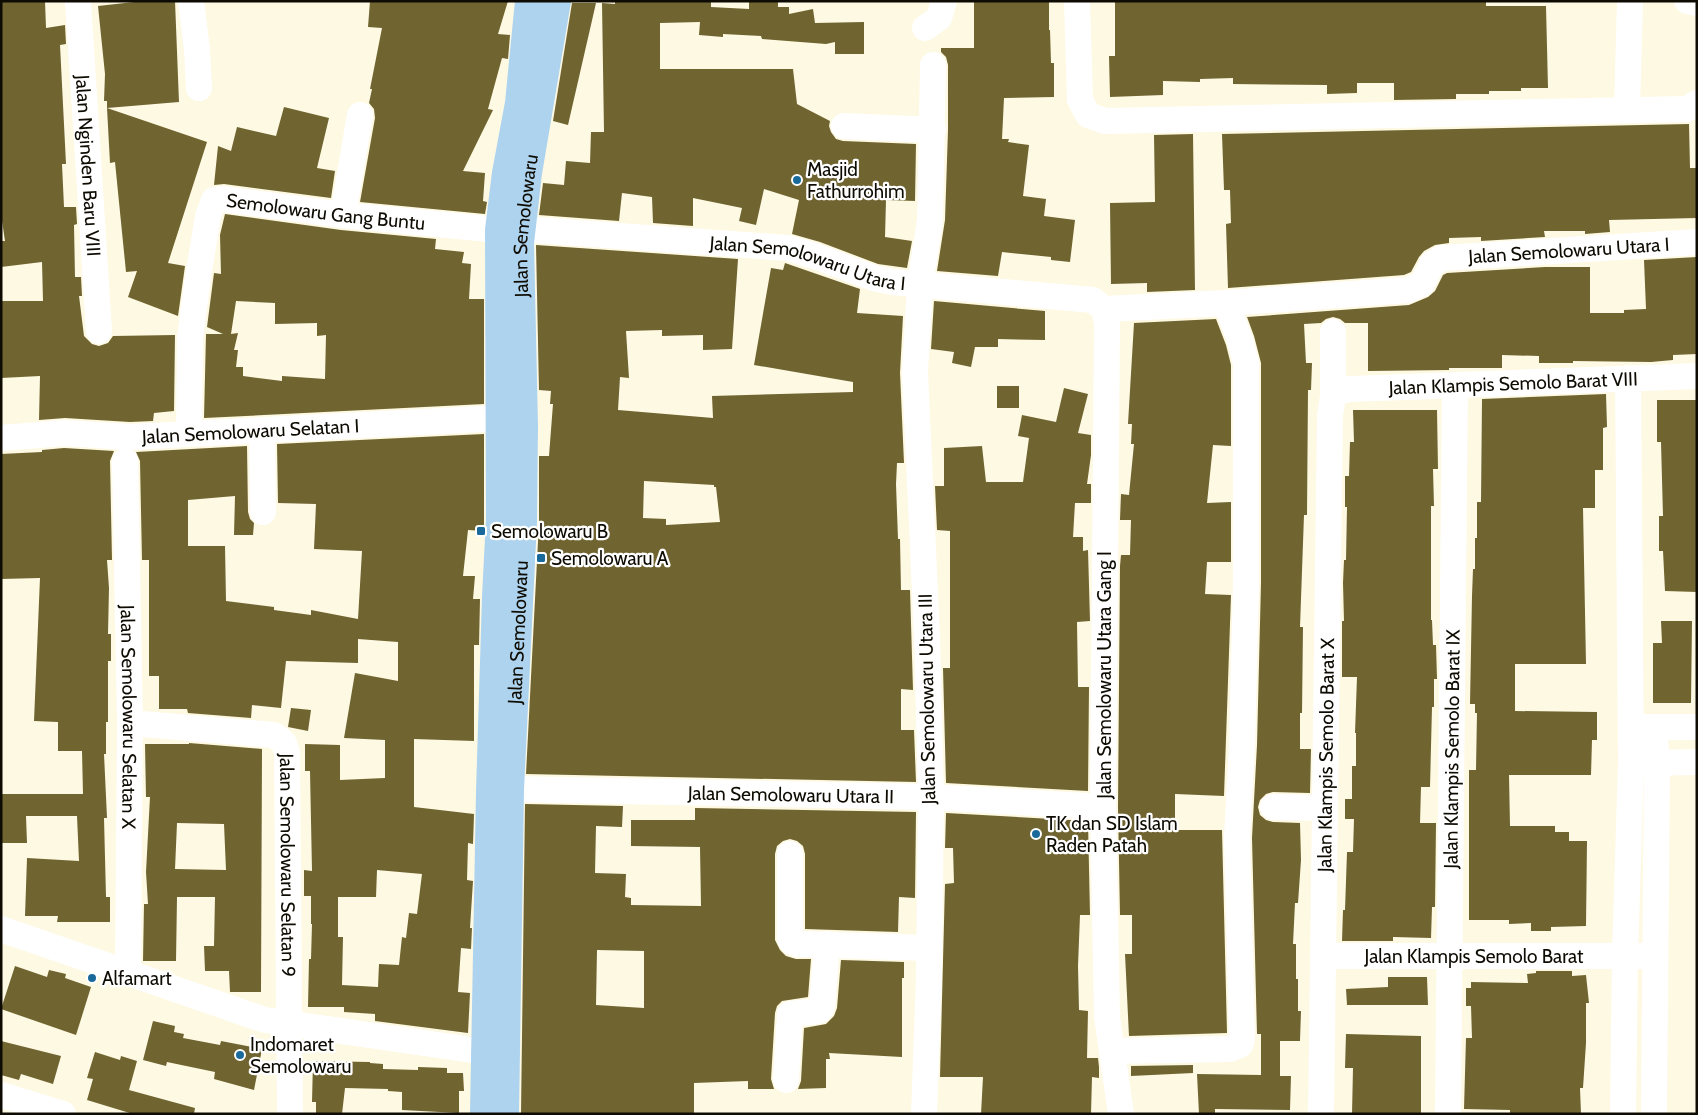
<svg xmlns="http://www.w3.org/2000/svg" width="1698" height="1115" viewBox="0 0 1698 1115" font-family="Cabin,sans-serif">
  <rect width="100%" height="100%" fill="#fef9e3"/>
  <!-- building -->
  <g fill="#706430" fill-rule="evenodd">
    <polygon points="1,1 45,1 46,28 65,25 66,44 60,45 66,164 62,164 64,207 76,207 77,224 74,225 75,277 81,277 82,296 79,296 84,336 92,344 99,346 108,343 113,336 175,335 174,411 154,413 153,421 130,422 65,418 39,420 40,376 1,378 1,301 43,301 42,262 1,267 1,241 5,241 1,214"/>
    <polygon points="143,1 175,1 179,102 107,108 107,101 104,101 105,74 98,6"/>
    <polygon points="370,1 508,1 498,34 510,35 508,59 502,58 488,109 493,110 463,171 485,173 483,201 487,202 485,214 360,202 375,118 374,109 369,103 372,89 370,89 382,28 368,27"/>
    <polygon points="615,1 711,1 711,7 749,9 749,1 778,1 778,7 789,7 789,14 813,9 815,23 864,22 864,54 835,54 835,42 826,44 762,39 761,36 723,34 723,37 699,35 700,22 660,23 660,69 793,69 797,104 830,121 829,126 831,132 836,139 843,141 916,144 915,201 886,200 885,237 912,241 907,268 878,264 820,242 792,234 799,200 764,189 756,225 739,221 742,208 693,198 693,226 653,223 652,197 622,193 619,221 539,215 543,183 564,185 566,161 590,163 591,132 604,132 602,3 615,4"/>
    <polygon points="974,1 1049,1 1049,30 1050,30 1051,63 1054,63 1054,97 1004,98 1002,139 1009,139 1008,142 1029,145 1023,196 1046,199 1044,216 1075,220 1070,262 1051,260 1051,257 1002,252 998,276 937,271 945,220 948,130 948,65 946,57 941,52 941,48 974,48"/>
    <polygon points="1115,1 1486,1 1486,6 1546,6 1548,88 1521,88 1521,91 1489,91 1489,94 1456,94 1456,99 1394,100 1394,83 1357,83 1357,93 1327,94 1327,85 1233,84 1233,78 1200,79 1200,82 1163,81 1163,95 1110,97 1109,56 1115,56"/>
    <polygon points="572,3 596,3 568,125 553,121"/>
    <polygon points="284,107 329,118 317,168 335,171 331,198 224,184 214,185 218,146 231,151 237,127 276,136"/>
    <polygon points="107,108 207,142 168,263 185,266 178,316 128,297 137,271 126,272 115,162 110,163"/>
    <polygon points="1689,124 1690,168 1697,168 1697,218 1609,220 1610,232 1585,234 1585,231 1544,231 1545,237 1481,241 1481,237 1449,238 1449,243 1435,245 1424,251 1419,257 1411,272 1404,275 1228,288 1226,224 1231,223 1230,190 1224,190 1222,134"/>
    <polygon points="1193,134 1195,290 1147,292 1147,283 1111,284 1110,203 1155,202 1154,135"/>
    <path d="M225,214L341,230L436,239L435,249L464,252L462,263L471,264L469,299H484V404L204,418L206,334H223L207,327L214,273L221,274L220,235ZM236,301L275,303V324L317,323V336L326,335L325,379L282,376V381L243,376V367H236L238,350H234L238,333L231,334Z"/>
    <path d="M536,245L738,259L732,349L703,350V335L662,336V330L626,331L629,378L620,377L618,410L713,418L712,396L853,392V382L754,365L771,268L783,270L785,263L860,289L857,313L903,316L900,373L904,463H897L896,484L898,539H900L901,590H910L913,690L901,689V730H914L916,782L526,774L539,522V456H549L553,404H550L551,391L539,390ZM644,481L714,485V487H716L720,522L666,525V519L643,518Z"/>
    <polygon points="1697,257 1697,354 1673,355 1673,360 1651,362 1573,361 1573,363 1539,363 1539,356 1502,355 1502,368 1449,368 1449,370 1368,371 1368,323 1345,323 1340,319 1333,317 1326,319 1321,323 1304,324 1306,363 1312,363 1311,390 1308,390 1307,515 1304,515 1300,627 1303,627 1302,713 1300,713 1300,749 1311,749 1310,793 1273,792 1266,794 1260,800 1258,807 1260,815 1266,820 1273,822 1300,823 1301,860 1298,903 1295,903 1293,944 1296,944 1296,979 1298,979 1298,1011 1301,1011 1300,1041 1280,1041 1280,1076 1291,1076 1290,1110 1215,1109 1215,1114 1199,1114 1197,1074 1261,1075 1261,1034 1257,1034 1252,838 1257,745 1261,583 1261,363 1254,336 1247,317 1409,305 1428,297 1435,291 1443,275 1447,273 1545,267 1590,267 1590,313 1624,313 1624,310 1646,309 1644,260"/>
    <polygon points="934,301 1045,311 1045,340 998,339 998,347 975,347 971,367 952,363 954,352 931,349"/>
    <polygon points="1216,319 1226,345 1231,365 1231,446 1213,445 1207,503 1231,502 1231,562 1207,562 1205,594 1231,595 1224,796 1175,794 1175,830 1222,830 1227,1033 1129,1036 1125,954 1132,954 1132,915 1120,915 1118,807 1120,566 1121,555 1130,555 1131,520 1120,520 1121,494 1129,495 1134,444 1131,444 1132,424 1128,424 1134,323"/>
    <rect x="997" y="386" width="22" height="22"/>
    <polygon points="1064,388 1088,394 1078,433 1091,435 1091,455 1087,484 1091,484 1091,503 1075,503 1073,537 1083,537 1083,551 1088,550 1090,621 1077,622 1078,687 1089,687 1088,791 946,783 943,668 950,668 950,531 937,530 935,486 944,486 944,448 982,446 986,482 1023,482 1029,438 1018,436 1022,415 1056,422"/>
    <polygon points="1606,394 1607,427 1603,428 1603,470 1595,470 1595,508 1583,508 1586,664 1515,664 1515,711 1597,712 1597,740 1592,740 1591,775 1509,775 1510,826 1555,826 1555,832 1569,832 1569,841 1587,841 1586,926 1551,927 1551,931 1531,931 1531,923 1509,924 1509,920 1469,920 1469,770 1476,770 1477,713 1475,713 1475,704 1470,704 1472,596 1473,569 1475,569 1475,538 1477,538 1477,502 1481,502 1482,399"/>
    <polygon points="1657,400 1697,400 1697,592 1665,591 1663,551 1659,551 1659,516 1663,516 1661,442 1657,442"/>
    <polygon points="1353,410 1437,410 1438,469 1433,469 1434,506 1431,506 1431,620 1432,620 1433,645 1436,645 1437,679 1434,679 1434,707 1432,707 1430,787 1421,787 1420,823 1436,823 1435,907 1432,907 1431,938 1393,937 1393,941 1342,941 1343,910 1345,910 1347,852 1353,852 1354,819 1345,819 1345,799 1352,799 1352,766 1356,766 1356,733 1355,733 1357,677 1342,677 1342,621 1344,621 1343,583 1344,560 1346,560 1347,507 1345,507 1345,476 1349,476 1350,442 1354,442"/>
    <path d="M484,434V531L468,530L463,576H475L473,599H480L479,645H474V741L414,739V807L474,814L473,844L468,843L467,880L473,881L470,928H472L471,949L461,948L458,992L470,993L468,1033L375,1021V1014L344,1012V1007H308L309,959H311L312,924H311V896H304V870L312,871L310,771H305V744L340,745V780L385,778V740L344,738L355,673L398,681V642L358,639V663L286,661L281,708L252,705L251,718L188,713L187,709H159V676H149V560H142L140,461L136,452L247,446L248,512L250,519L254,523L253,535H234L235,496L188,500V546H225L226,601L274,607V610L311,615V610L358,619L362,551L314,549L316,504L278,503L277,444ZM377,870L422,874L417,914L409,913L406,938L402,937L399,965L379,964L378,987L342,985L343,937H338V897H376Z"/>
    <polygon points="64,448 114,451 110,461 112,560 107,560 109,588 108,634 111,634 111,661 108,661 108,722 106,722 106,754 104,754 107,818 104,818 106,897 110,897 110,922 57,922 58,916 25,916 27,858 79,861 77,816 26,816 27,843 1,843 1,794 83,794 82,751 58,751 58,722 34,721 40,578 1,579 1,454 42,452 42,450"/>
    <polygon points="1661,621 1692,621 1691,703 1653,703 1653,643 1662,643"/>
    <polygon points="291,708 311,710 308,731 288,727"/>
    <path d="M189,743L262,749L261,992H230L229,971H205L204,946H214L215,897H177L176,961H143L144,904H148L146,872L150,797H146L145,744H189ZM177,823L224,824L226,870L175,869Z"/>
    <path d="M525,804L623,806L622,827L596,826L595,873L626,874L625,897L631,898V905L701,906L700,847L631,846V820H695V808L916,812L915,898L899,897L898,932L805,929V854L803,846L797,841L790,839L783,841L777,846L775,854V940L780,950L786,956L796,959H811L808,997L782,1001L777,1006L775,1013L771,1079L774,1089H748V1081L694,1083V1114H521ZM597,950L644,951V1008L596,1005Z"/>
    <polygon points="946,813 1088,821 1090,915 1080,915 1078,966 1079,1010 1088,1011 1087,1058 1098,1058 1099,1067 1099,1078 1092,1077 1091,1114 981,1114 983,1077 940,1077 945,884 954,883 953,848 945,848"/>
    <polygon points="841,960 904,962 904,978 902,978 902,1057 829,1053 830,1059 826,1059 826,1088 798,1089 801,1081 804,1028 826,1024 834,1016 837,1008"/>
    <polygon points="15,966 47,977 49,970 66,974 65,978 91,987 76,1035 1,1009"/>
    <polygon points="1536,971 1572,971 1572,976 1586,975 1589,1003 1586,1003 1586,1043 1583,1088 1580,1088 1581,1114 1510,1114 1510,1110 1464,1109 1466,1038 1472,1038 1471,1006 1466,1006 1466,988 1471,988 1471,982 1528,983 1527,974 1536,973"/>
    <polygon points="1388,977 1427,977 1428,1005 1347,1005 1346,989 1388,987"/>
    <polygon points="153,1021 175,1026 174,1032 184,1034 183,1038 220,1045 221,1041 262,1049 254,1090 214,1079 215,1072 167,1062 166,1066 143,1060"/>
    <polygon points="1346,1034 1421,1036 1421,1114 1352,1114 1353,1068 1345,1068"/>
    <polygon points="1,1041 61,1056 53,1084 21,1074 19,1080 1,1075"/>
    <polygon points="95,1052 120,1060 121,1056 137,1061 129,1090 195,1108 194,1114 133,1114 87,1100 93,1079 87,1078"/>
    <polygon points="313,1061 370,1062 370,1063 383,1064 383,1069 418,1070 418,1067 447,1068 447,1073 463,1073 464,1091 459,1091 459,1113 402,1110 402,1092 388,1091 388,1089 345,1088 342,1114 316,1114 316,1102 312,1102"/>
    <polygon points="1193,1065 1193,1073 1131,1076 1131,1066"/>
  </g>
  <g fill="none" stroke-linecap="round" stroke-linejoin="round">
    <!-- minor -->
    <g stroke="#fff" stroke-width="26">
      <path id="s1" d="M78,1L99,331"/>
      <polyline points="191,1 197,49 199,88"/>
      <polyline points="1077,1 1080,100 1088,115 1105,121 1687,109 1697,103"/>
      <polyline points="1687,1 1697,3"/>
      <polyline points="925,28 939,18 944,1"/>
      <polyline points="1627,110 1630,1"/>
      <polyline points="844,126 933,130"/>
      <polyline points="343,215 360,115"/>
      <path id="s2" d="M522,229L788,248L815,256L874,278L892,282L1093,300L1104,309L1107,323L1103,807L1107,1017L1121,1114"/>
      <path id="s3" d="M1104,309L1226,303L1408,290L1422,284L1432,264L1442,258L1697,242"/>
      <path id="s4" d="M1333,396L1341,391L1350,389L1697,376"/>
      <polyline points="262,430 263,512"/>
      <path id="s5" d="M189,433L190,338L198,277L208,216L214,200L222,199L343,215L499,230"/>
      <path id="s6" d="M1,438L64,433L130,437L500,418"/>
      <path id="s7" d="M125,461L130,723L128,973"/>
      <path id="s8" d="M130,723L274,735L284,743L287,752L290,1114"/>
      <polyline points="1636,727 1697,727"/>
      <polyline points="1654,727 1657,762 1654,1114"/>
      <polyline points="1640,763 1697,762"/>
      <path id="s9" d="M510,789L931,797L1103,807"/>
      <polyline points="1273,807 1325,808"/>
      <polyline points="790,854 790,939 792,942 797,944 929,948"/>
      <polyline points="1,929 265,1020 486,1052 505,1053"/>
      <path id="s10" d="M1323,956H1642"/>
      <polyline points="1112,1051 1230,1049 1240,1045 1242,1040 1237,838 1242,745 1246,583 1246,363 1240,340 1226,303"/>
      <polyline points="786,1080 790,1014 819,1011 822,1007 827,944"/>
      <polyline points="1,1095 63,1114"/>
      <polyline points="924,1114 929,977 931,797 927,637 915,372 920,285 930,220 933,65"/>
      <path id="s11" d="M1321,1114L1330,416L1333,396V332"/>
      <path id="s12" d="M1448,1114L1455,385"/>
      <polyline points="1623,1114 1625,956 1631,763 1628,378"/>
    </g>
    <!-- major -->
    <g stroke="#add3ef" stroke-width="28">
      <polyline points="484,1114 490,792 496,597 500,519 499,230 506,173 519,103 529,1"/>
      <path id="s13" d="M505,1114L510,789L523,521L524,426L520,243L528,173L557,1"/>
    </g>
  </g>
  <!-- markers -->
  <g fill="#19699b" stroke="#fff" stroke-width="2">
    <circle cx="797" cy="180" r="5"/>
    <rect x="476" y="526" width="10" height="10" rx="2.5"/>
    <rect x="536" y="553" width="10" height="10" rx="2.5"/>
    <circle cx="1036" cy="834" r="5"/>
    <circle cx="92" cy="978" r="5"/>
    <circle cx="240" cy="1055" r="5"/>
  </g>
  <g text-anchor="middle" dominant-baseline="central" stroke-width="4.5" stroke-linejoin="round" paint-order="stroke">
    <!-- street labels -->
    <g font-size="19" fill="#0e0b02" stroke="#fff">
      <text stroke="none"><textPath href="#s1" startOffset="165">Jalan Nginden Baru VIII</textPath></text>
      <text stroke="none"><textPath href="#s5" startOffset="348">Semolowaru Gang Buntu</textPath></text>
      <text stroke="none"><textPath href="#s13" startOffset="889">Jalan Semolowaru</textPath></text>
      <text stroke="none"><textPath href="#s3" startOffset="481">Jalan Semolowaru Utara I</textPath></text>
      <text stroke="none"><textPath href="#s2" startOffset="289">Jalan Semolowaru Utara I</textPath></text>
      <text stroke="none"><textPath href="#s4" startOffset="182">Jalan Klampis Semolo Barat VIII</textPath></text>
      <text stroke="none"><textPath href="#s6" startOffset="250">Jalan Semolowaru Selatan I</textPath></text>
      <text stroke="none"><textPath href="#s13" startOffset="482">Jalan Semolowaru</textPath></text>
      <text transform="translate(1104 675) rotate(-90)">Jalan Semolowaru Utara Gang I</text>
      <text transform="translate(927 699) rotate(-91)">Jalan Semolowaru Utara III</text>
      <text stroke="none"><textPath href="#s7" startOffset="256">Jalan Semolowaru Selatan X</textPath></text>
      <text stroke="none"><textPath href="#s12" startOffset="365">Jalan Klampis Semolo Barat IX</textPath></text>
      <text stroke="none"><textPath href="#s11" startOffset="359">Jalan Klampis Semolo Barat X</textPath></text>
      <text stroke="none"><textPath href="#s9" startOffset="281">Jalan Semolowaru Utara II</textPath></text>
      <text stroke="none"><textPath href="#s8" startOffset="280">Jalan Semolowaru Selatan 9</textPath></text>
      <text stroke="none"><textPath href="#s10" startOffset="151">Jalan Klampis Semolo Barat</textPath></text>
    </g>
    <!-- poi labels -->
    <g font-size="19" fill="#0e0b02" stroke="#fff" text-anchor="start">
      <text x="807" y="169">Masjid<tspan x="807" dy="22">Fathurrohim</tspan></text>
      <text x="491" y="531">Semolowaru B</text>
      <text x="551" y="558">Semolowaru A</text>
      <text x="1046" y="823">TK dan SD Islam<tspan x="1046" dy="22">Raden Patah</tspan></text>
      <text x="102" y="978">Alfamart</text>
      <text x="250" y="1044">Indomaret<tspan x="250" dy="22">Semolowaru</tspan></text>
    </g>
  </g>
  <!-- border -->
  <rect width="1698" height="1115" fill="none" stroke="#0e0b02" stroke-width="5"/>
</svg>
